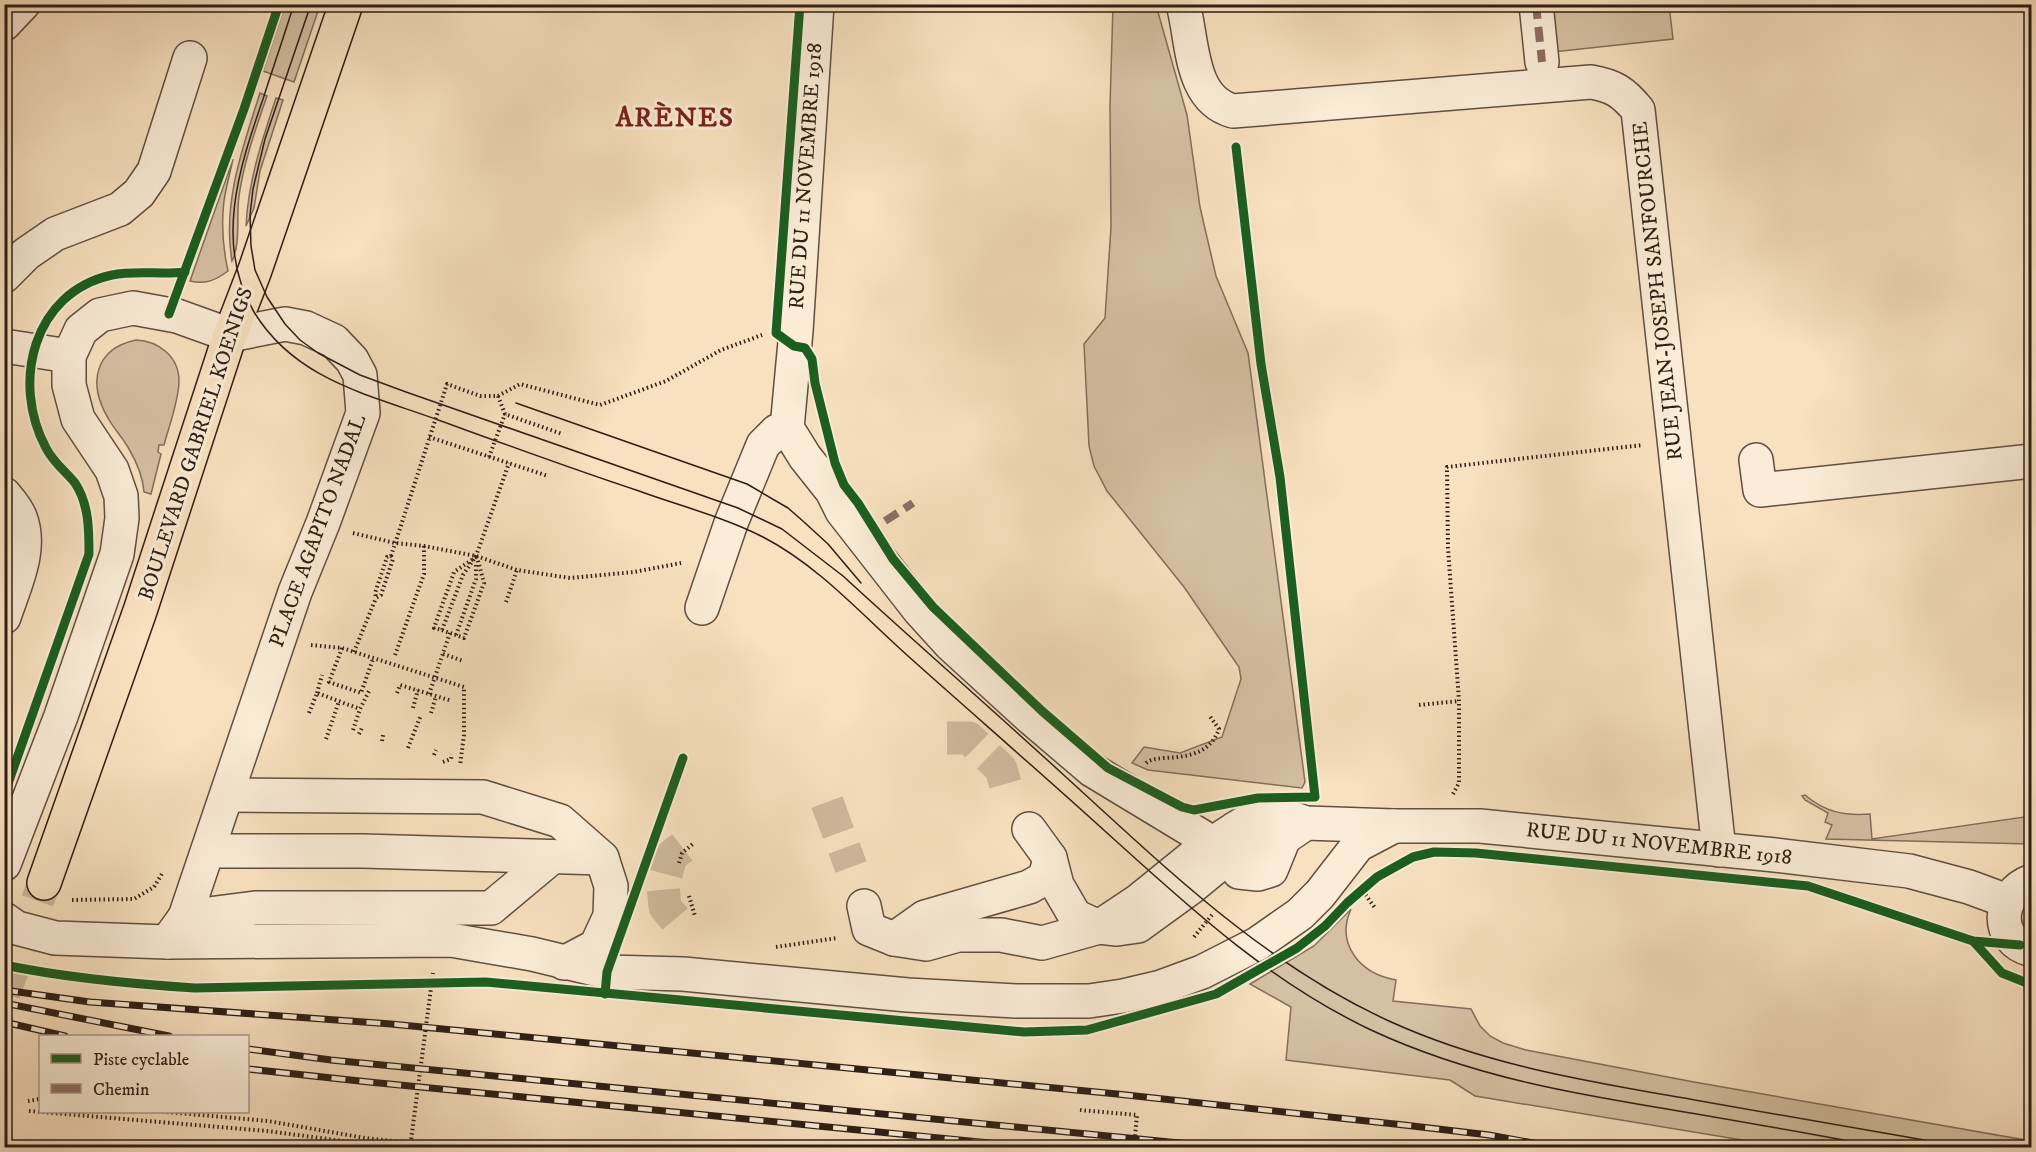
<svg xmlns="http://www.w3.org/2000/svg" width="2036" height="1152" viewBox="0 0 2036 1152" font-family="'IM FELL DW Pica',serif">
  <rect width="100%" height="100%" fill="#f8e1c0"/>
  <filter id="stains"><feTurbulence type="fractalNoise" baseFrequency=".00333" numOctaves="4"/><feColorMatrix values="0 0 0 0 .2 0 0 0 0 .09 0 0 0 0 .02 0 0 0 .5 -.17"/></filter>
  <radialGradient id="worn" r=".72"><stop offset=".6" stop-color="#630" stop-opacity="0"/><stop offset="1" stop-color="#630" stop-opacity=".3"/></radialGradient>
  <!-- green -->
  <g fill="#d5c0a3" stroke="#816f5c" stroke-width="1.5">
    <polygon points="285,5 320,5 294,82 263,71"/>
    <polygon points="1113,5 1156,5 1187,115 1200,207 1216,276 1248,353 1305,782 1302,788 1148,770 1132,763 1144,747 1180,753 1222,737 1241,679 1239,667 1184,587 1107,491 1094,466 1089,446 1084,344 1105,318 1111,227 1110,106"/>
    <polygon points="1547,5 1669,5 1673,39 1553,52"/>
    <path d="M260,93L267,96C256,128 244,161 239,196C236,216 241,243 232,261C222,203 243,147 260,93Z"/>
    <path d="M276,98L283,100L260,171L254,208L246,226C248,182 262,140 276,98Z"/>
    <path d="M233,159C230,173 226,187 224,201C221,225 223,248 228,271C216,280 205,285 190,281Z"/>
    <path d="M136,340C158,341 179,356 179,381C179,400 169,426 164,445H159L158,452L161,454L151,494L144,492C143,478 136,461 129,449C123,438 114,429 108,418C88,384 94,349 136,340Z"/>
    <path d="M1805,795C1825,812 1844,816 1870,814L1872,839L2031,816V844L1826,839L1832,825L1825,822L1828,813L1805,800L1802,796Z"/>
    <path d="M1351,909C1335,945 1361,974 1396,980L1393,1001L1471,1009L1480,1026L1490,1036L1503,1043L1526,1050L1694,1082L2031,1141V1147H1784L1475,1096L1450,1080L1286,1060L1291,1007L1250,984L1314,946Z"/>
  </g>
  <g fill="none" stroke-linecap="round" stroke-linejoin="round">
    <!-- minor-tunnel -->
    <g stroke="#cfba9e" stroke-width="33" stroke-dasharray="33 16" stroke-linecap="butt">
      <polyline points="947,738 969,738 1001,769 1008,793"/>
      <polyline points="827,802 851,867"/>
      <polyline points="675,919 665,907 663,886 671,856 688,843"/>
    </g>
    <!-- major-tunnel -->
    <polyline stroke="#cfba9e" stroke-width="33" stroke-dasharray="33 16" stroke-linecap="butt" points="4,993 44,883"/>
    <defs>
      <g id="minor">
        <polyline points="817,4 796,331 787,428 805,457 832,491 842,511 920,611 950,644 1031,718 1092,770 1201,836 1228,857 1284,838 1306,823"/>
        <path d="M1183,4C1193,40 1189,99 1233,111L1591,82C1614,86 1623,92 1638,110L1719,850"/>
        <polyline points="1536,4 1542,62"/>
        <polyline points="4,24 23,4"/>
        <polyline points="4,276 26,254 55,234 120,209 139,193 154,171 190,58"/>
        <polyline points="4,346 69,356"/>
        <polyline points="1756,460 1760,490 2032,461"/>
        <path d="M4,494C10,501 17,509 20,517C33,550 14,586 4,617"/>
        <polyline points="702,608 731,523 763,445 777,431 787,428"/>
        <polyline points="227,795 483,797 560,821 602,858 611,886 610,916 596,946 564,963"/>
        <polyline points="208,851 363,851 602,858"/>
        <polyline points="1050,858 1057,885 1075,916 1099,927 1117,929 1138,926 1189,889 1228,857 1239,872 1258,874 1271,870 1284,838"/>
        <polyline points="4,864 61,716 117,554 122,518 121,496 112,470 78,419 69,385 69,356 81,330 100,315 133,308 177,316 230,335 285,324 306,328 334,341 352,360 360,375 363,413 323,523 295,592 185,917 167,942"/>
        <path d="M2032,881C1996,894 1994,941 2032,950"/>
        <polyline points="864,906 869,929 894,939 926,944 958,935 1001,935 1042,943 1099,927 1138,901 1196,854 1233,830 1248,821 1282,815 1306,823 1394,826 1480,826 1775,855 1909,871 1969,887 2007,901"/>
        <polyline points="185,917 255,908 491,908 552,857"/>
        <polyline points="4,919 17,928 55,938 167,942 451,940 532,954 607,972 683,974 908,995 1016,1001 1089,1001 1123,996 1161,987 1202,972 1257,944 1300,914 1320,894 1358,845 1394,826"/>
        <polyline points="894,939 925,917 1029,887 1045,878 1050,858 1029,829"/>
      </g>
      <polyline id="major" points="44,883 140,611 230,335 255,270 346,4"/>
    </defs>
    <!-- minor casing -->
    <use href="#minor" stroke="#604f40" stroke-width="36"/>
    <!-- major casing -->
    <use href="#major" stroke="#2d1e15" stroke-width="36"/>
    <!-- path -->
    <g stroke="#2d1e15" stroke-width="4" stroke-dasharray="1.5 3" stroke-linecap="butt">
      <polyline points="498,396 505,414 562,434"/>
      <polyline points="429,437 548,476"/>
      <polyline points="489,457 505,414"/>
      <polyline points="353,533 395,543 424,546 476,556 517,570 570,578 634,572 681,563"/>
      <polyline points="391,556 447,384 480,396 498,396 520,384 600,405 666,381 721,350 762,335"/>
      <polygon points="391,556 393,559 381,595 376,598 375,593 387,557"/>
      <polyline points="476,557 454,572 434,628 442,630 463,575 476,556 509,463"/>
      <polyline points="506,602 517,570"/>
      <polyline points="442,630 464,638 484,583 477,557"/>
      <polyline points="456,635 476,579 476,563"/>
      <polyline points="311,645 342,648 464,687 464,735 460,766"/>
      <polyline points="342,648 329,682 361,693 373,659"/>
      <polyline points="354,652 376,598"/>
      <polyline points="443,654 463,661"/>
      <polyline points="395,655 424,574 424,546"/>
      <polyline points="317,693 322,675"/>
      <polyline points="397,693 400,685 452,701"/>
      <polyline points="429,694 450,633"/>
      <polyline points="1419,705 1459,701"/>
      <polyline points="413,708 418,690"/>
      <polyline points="309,713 317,693 360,709"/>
      <polyline points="431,713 436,696"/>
      <polyline points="353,730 360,709 369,691"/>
      <polyline points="359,734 362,728"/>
      <polyline points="326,739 339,701"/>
      <polyline points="382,741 383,735"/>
      <polyline points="408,748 421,715"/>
      <polyline points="434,755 436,750"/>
      <polyline points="443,762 451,759 452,754"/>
      <path d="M1146,763C1151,759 1156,759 1164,758C1187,757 1210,754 1219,729L1209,715"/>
      <polyline points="1453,794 1459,783 1459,701 1448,548 1447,467 1643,445"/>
      <polyline points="679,863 682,853 694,843"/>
      <polyline points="642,874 683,758"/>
      <polyline points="1363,891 1375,908"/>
      <polyline points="689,896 695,916"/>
      <polyline points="72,900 134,899 154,887 163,872"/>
      <polyline points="1194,937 1212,915"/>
      <polyline points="776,947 837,938"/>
      <polyline points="28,1101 40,1099"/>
      <polyline points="1080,1110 1137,1115 1134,1148"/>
      <polyline points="29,1111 267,1131 397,1148"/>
      <polyline points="167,1112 268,1121 365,1138 458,1148"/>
      <polyline points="410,1148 433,973"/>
    </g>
    <!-- minor -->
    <use href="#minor" stroke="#faecd6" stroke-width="33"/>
    <!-- major -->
    <use href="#major" stroke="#f8e1c0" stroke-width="33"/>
    <!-- tram -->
    <g stroke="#2d1e15" stroke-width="1.5">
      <path d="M294,4C284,36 273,68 263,99C239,168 214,244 254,312C296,381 371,395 441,421C507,445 572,469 639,491C680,506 724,517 763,537C819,566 862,615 908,656C974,715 1041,773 1106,832C1190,908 1268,981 1371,1030C1474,1078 1580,1095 1691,1113C1756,1124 1822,1136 1887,1148"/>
      <path d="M311,4L265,139L253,189L250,215L251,246L255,270L267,297L285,324L300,340L318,353L360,375L406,392L738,508L782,529L843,576C917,644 993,710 1067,778C1167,869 1264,964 1389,1021C1489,1067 1598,1083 1706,1102C1794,1117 1882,1132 1970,1148"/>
      <polyline points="516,403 747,484 788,508 804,522 828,544 861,583"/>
    </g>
    <defs>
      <g id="rail">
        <polyline points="4,990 90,1002 391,1024 1117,1094 1404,1125 1489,1135 1560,1148"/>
        <polyline points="4,1003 169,1036"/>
        <polyline points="4,1022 65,1036"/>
        <polyline points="248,1049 331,1060 1231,1148"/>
        <polyline points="248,1069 369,1082 1042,1148"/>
      </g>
    </defs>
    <!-- rail casing -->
    <use href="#rail" stroke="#2d1e15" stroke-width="7"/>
    <!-- rail -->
    <use href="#rail" stroke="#faecd6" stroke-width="4.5" stroke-dasharray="14" stroke-linecap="butt"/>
    <!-- quiet -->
    <g stroke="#8d6e63" stroke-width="8" stroke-dasharray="15 8" stroke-linecap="butt">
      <polyline points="1536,4 1542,62"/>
      <polyline points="885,521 913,503"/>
    </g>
    <defs>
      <g id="cycleway">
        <polyline points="800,4 776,333 794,346 805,348 812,359 815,383 835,463 844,485 858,503 893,559 933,607 1042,711 1108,768 1182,807 1194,810 1258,798 1315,797 1280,477 1261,364 1236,147"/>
        <polyline points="169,314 244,109 279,4"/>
        <path d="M4,795L89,554C89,530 89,504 75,483C65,471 53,462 46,448C11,383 33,292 112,275C136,270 161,275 185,272"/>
        <polyline points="1973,941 2002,973 2032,985"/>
        <path d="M4,965C67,978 132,984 195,988L486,982L1024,1032L1087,1030L1216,994L1297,948L1325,926L1347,903L1377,877L1413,857L1434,852L1476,853L1808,886L1973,941L2020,945"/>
        <polyline points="605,994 607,972 683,758"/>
      </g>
    </defs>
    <!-- cycleway casing -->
    <use href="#cycleway" stroke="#faecd6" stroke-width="13"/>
    <!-- cycleway -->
    <use href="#cycleway" stroke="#1b5e20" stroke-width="9"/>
  </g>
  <g text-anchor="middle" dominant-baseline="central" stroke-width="6" stroke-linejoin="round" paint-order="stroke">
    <!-- street labels -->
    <g font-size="21" fill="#2d1e15" stroke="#faecd6">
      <text transform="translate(806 176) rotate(-86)">RUE DU 11 NOVEMBRE 1918</text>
      <text transform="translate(1658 291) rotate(-96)">RUE JEAN-JOSEPH SANFOURCHE</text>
      <text transform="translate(196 444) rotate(-72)">BOULEVARD GABRIEL KOENIGS</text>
      <text transform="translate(318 531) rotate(-70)">PLACE AGAPITO NADAL</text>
      <text transform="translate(1659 844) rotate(6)">RUE DU 11 NOVEMBRE 1918</text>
    </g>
    <!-- district labels -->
    <g font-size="27" font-weight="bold" letter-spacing="1.5" fill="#7a1f14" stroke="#faecd6">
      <text x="675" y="118">ARÈNES</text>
    </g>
  </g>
  <!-- margin -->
  <rect width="2036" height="1152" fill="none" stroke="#f8e1c0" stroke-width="24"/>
  <rect x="6" y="6" width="2024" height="1140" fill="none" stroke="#2d1e15" stroke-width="3"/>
  <rect x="12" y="12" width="2012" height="1128" fill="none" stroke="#2d1e15" stroke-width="1.5"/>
  <!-- legend -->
  <rect x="39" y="1035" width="210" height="78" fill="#faecd6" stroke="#a89a89" stroke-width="1.5"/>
  <rect x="51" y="1054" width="30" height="9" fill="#1b5e20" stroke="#a89a89" stroke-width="1.5"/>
  <text x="93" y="1065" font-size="18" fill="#2d1e15">Piste cyclable</text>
  <rect x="51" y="1084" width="30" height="9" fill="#8d6e63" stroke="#a89a89" stroke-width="1.5"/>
  <text x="93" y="1095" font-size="18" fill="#2d1e15">Chemin</text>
  <rect width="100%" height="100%" filter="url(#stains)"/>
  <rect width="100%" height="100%" fill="url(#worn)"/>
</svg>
